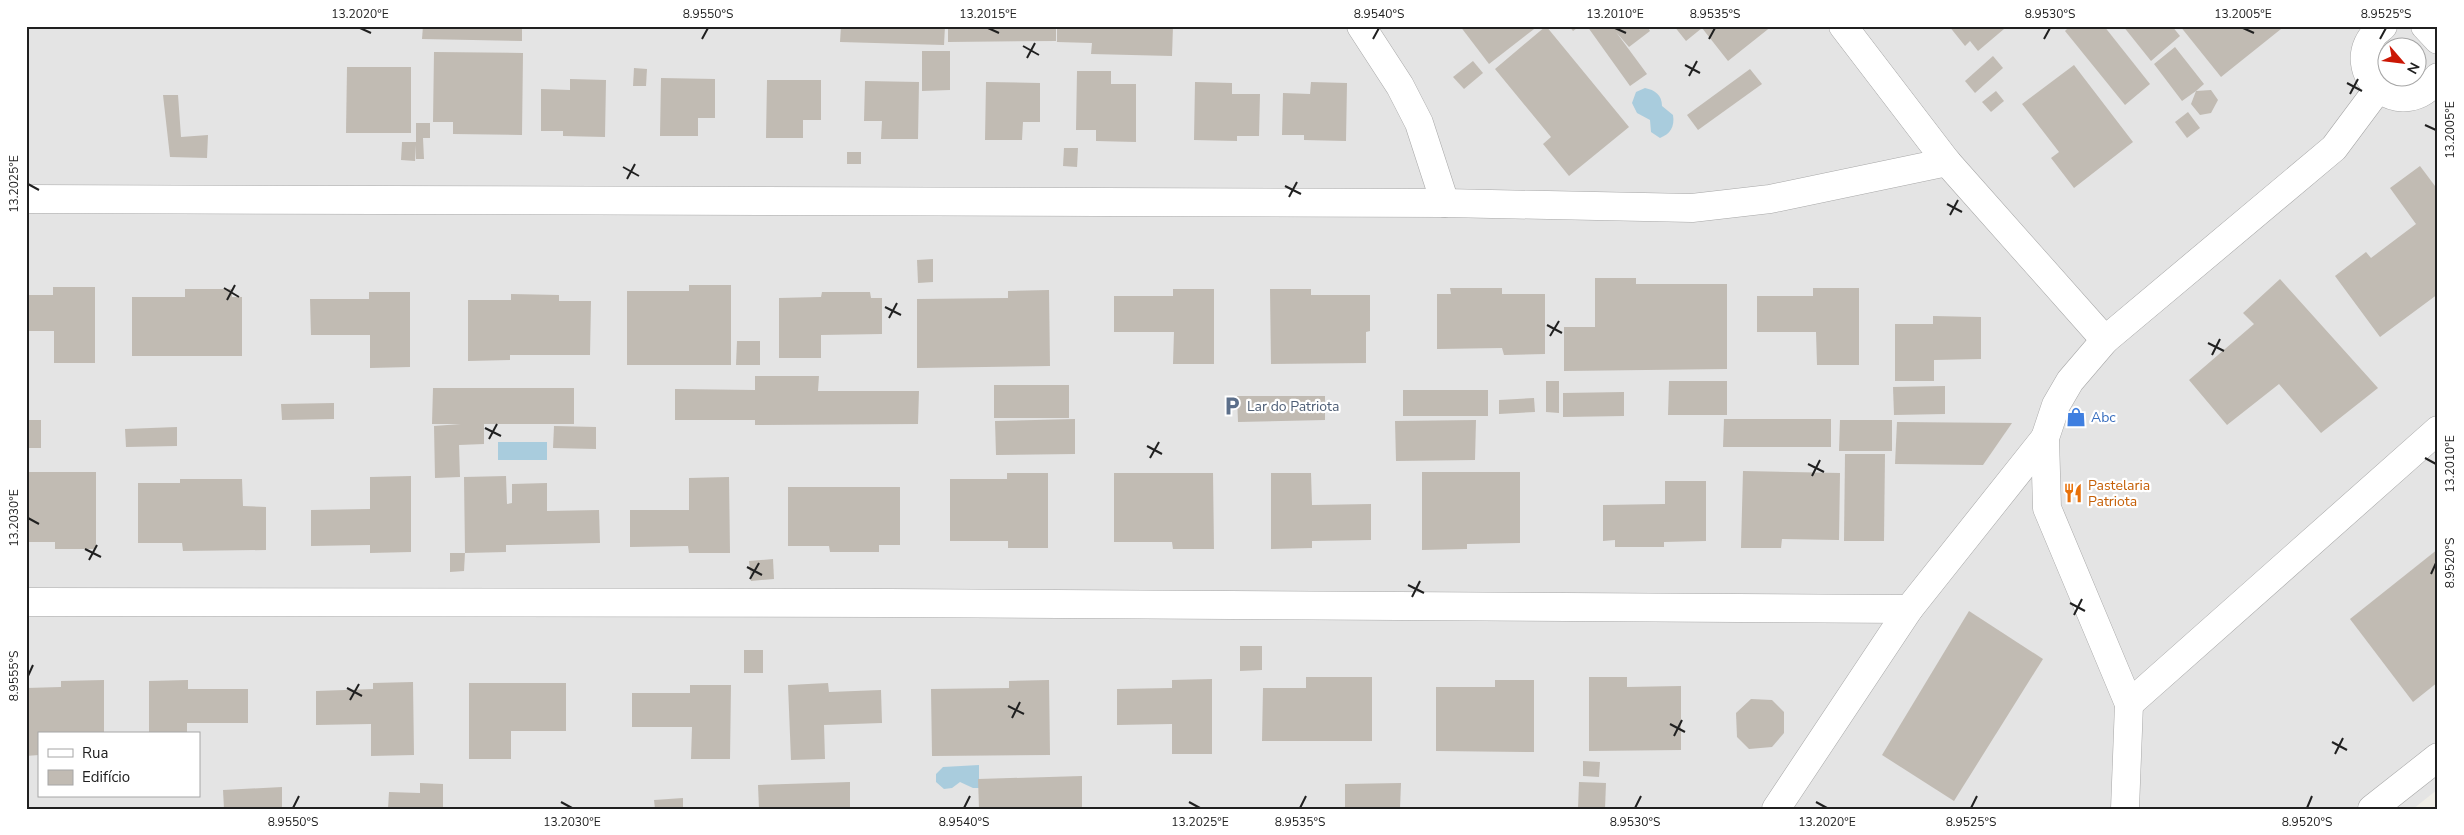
<svg xmlns="http://www.w3.org/2000/svg" width="2464" height="835" viewBox="0 0 2464 835" font-family="'Nunito Sans',sans-serif">
  <rect width="100%" height="100%" fill="#f0eee7"/>
  <!-- parking -->
  <path fill="#e4e4e4" fill-rule="evenodd" d="M26,26H2438V789L2413,809H26ZM2386,48H2416V78H2386ZM39,734H199V796H39Z"/>
  <!-- water -->
  <g fill="#a9ccdd">
    <path d="M1645,88C1655,90 1662,95 1662,106L1673,115C1675,127 1670,134 1660,138L1651,132L1650,120L1637,113L1632,103L1636,92Z"/>
    <rect x="498" y="442" width="49" height="18"/>
    <polygon points="979,765 979,788 973,788 960,782 952,788 944,789 936,782 936,774 943,767"/>
  </g>
  <!-- building -->
  <g fill="#c1bbb3">
    <polygon points="423,26 522,26 522,41 422,39"/>
    <polygon points="841,26 945,26 944,45 840,42"/>
    <polygon points="948,26 1056,26 1056,41 948,42"/>
    <polygon points="1057,26 1173,26 1172,56 1091,54 1092,43 1057,42"/>
    <polygon points="1460,26 1538,26 1489,64"/>
    <polygon points="1546,26 1629,127 1569,176 1543,144 1551,137 1495,69"/>
    <polygon points="1569,26 1580,26 1573,31"/>
    <polygon points="1587,26 1647,26 1650,31 1629,47 1616,32 1647,74 1630,86"/>
    <polygon points="1674,26 1772,26 1728,61 1702,28 1686,41"/>
    <polygon points="1949,26 2002,26 2004,29 1978,51 1970,41 1965,46"/>
    <polygon points="2070,26 2104,26 2150,84 2125,105 2065,31"/>
    <polygon points="2123,26 2172,26 2180,36 2151,61"/>
    <polygon points="2180,26 2279,26 2281,29 2221,77"/>
    <polygon points="2175,47 2204,84 2196,91 2211,90 2218,100 2211,113 2200,115 2191,104 2196,91 2182,101 2154,64"/>
    <polygon points="922,51 950,51 950,90 922,91"/>
    <polygon points="434,52 523,53 522,135 453,134 453,122 433,122"/>
    <polygon points="1993,56 2003,68 1975,93 1965,81"/>
    <polygon points="1473,61 1483,73 1464,89 1453,77"/>
    <polygon points="2074,65 2133,142 2074,188 2051,158 2059,152 2022,104"/>
    <polygon points="347,67 411,67 411,133 346,133"/>
    <polygon points="634,68 647,69 646,86 633,86"/>
    <polygon points="1750,69 1762,84 1698,130 1687,115"/>
    <polygon points="1077,71 1111,71 1111,84 1136,84 1136,142 1096,141 1096,130 1076,130"/>
    <polygon points="661,78 715,79 715,118 698,118 698,136 660,136"/>
    <polygon points="570,79 606,80 605,137 563,136 563,131 541,131 541,89 570,90"/>
    <polygon points="767,80 821,80 821,120 803,120 803,138 766,138"/>
    <polygon points="865,81 919,82 918,139 881,139 882,121 864,121"/>
    <polygon points="986,82 1040,83 1040,122 1023,122 1022,140 985,140"/>
    <polygon points="1195,82 1232,83 1232,94 1260,94 1259,136 1237,136 1237,141 1194,140"/>
    <polygon points="1311,82 1347,83 1346,141 1304,140 1304,135 1282,135 1283,93 1310,94"/>
    <polygon points="1996,91 2004,101 1991,112 1982,102"/>
    <polygon points="163,95 178,95 181,137 208,135 207,158 170,157"/>
    <polygon points="2188,112 2200,128 2187,138 2175,122"/>
    <polygon points="416,123 430,123 430,138 423,138 424,159 416,159 416,145 415,161 401,160 402,142 416,142"/>
    <polygon points="1064,148 1078,148 1077,167 1063,166"/>
    <rect x="847" y="152" width="14" height="12"/>
    <polygon points="2420,166 2438,190 2438,294 2380,337 2335,276 2366,252 2371,258 2416,224 2390,188"/>
    <polygon points="933,259 933,282 918,283 917,260"/>
    <polygon points="1595,278 1636,278 1636,284 1727,284 1727,369 1564,371 1564,327 1595,327"/>
    <polygon points="2280,279 2378,388 2321,433 2279,384 2227,425 2189,380 2254,324 2243,313"/>
    <polygon points="689,285 731,285 731,365 627,365 627,291 689,291"/>
    <polygon points="53,287 95,287 95,363 54,363 54,331 26,331 26,295 53,295"/>
    <polygon points="1450,288 1502,288 1502,294 1545,294 1545,354 1504,355 1502,348 1437,349 1437,294 1451,294"/>
    <polygon points="1813,288 1859,288 1859,365 1817,365 1816,332 1757,332 1757,296 1813,296"/>
    <polygon points="185,289 232,289 232,297 242,297 242,356 132,356 132,297 185,297"/>
    <polygon points="1173,289 1214,289 1214,364 1173,364 1174,332 1114,332 1114,296 1173,296"/>
    <polygon points="1270,289 1311,289 1311,295 1370,295 1370,331 1366,332 1366,363 1271,364"/>
    <polygon points="1049,290 1050,366 917,368 917,299 1008,298 1008,291"/>
    <polygon points="369,292 410,292 410,367 370,368 370,335 311,335 310,299 369,299"/>
    <polygon points="822,292 870,292 871,298 882,298 882,334 821,335 821,358 779,358 779,298 821,297"/>
    <polygon points="511,294 559,295 559,301 591,301 590,355 510,355 510,360 468,361 468,300 511,300"/>
    <polygon points="1933,316 1981,317 1981,359 1934,360 1934,381 1895,381 1895,324 1933,324"/>
    <polygon points="737,341 760,341 760,365 736,365"/>
    <polygon points="755,376 819,376 818,391 919,391 918,424 755,425 755,420 675,420 675,389 755,390"/>
    <polygon points="1546,381 1559,381 1559,413 1546,412"/>
    <polygon points="1669,381 1727,381 1727,415 1668,415"/>
    <rect x="994" y="385" width="75" height="33"/>
    <polygon points="1945,386 1945,414 1894,415 1893,387"/>
    <polygon points="433,388 574,388 574,424 484,424 484,444 459,445 460,477 435,478 434,426 461,424 432,424"/>
    <rect x="1403" y="390" width="85" height="26"/>
    <polygon points="1624,392 1624,416 1563,417 1563,393"/>
    <polygon points="1237,396 1325,396 1325,420 1238,422"/>
    <polygon points="1534,398 1535,412 1499,414 1499,400"/>
    <polygon points="334,403 334,419 282,420 281,404"/>
    <polygon points="1075,419 1075,454 996,455 995,421"/>
    <polygon points="1724,419 1831,419 1831,447 1723,447"/>
    <rect x="26" y="420" width="15" height="28"/>
    <polygon points="1476,420 1475,460 1396,461 1395,421"/>
    <polygon points="1840,420 1892,420 1892,451 1839,451"/>
    <polygon points="1897,422 2012,423 1983,465 1895,464"/>
    <polygon points="554,426 596,427 596,449 553,448"/>
    <polygon points="177,427 177,446 126,447 125,429"/>
    <polygon points="1845,454 1885,454 1884,541 1844,541"/>
    <polygon points="1743,471 1840,473 1839,540 1782,539 1781,548 1741,548"/>
    <polygon points="26,472 96,472 96,549 55,549 55,542 26,542"/>
    <polygon points="1422,472 1520,472 1520,543 1467,544 1467,549 1422,550"/>
    <polygon points="1007,473 1048,473 1048,548 1008,548 1008,541 950,541 950,479 1007,479"/>
    <polygon points="1114,473 1213,473 1214,549 1173,549 1172,542 1114,542"/>
    <polygon points="1271,473 1311,473 1312,505 1371,504 1371,540 1312,541 1312,548 1271,549"/>
    <polygon points="411,476 411,552 370,553 370,545 311,546 311,510 370,509 370,477"/>
    <polygon points="506,476 507,504 512,503 512,484 547,483 547,511 599,510 600,543 506,545 506,552 465,553 464,477"/>
    <polygon points="729,477 730,553 689,553 688,546 630,547 630,510 689,510 689,478"/>
    <polygon points="180,479 242,479 243,506 266,507 266,550 183,551 182,543 138,543 138,483 180,483"/>
    <polygon points="1665,481 1706,481 1706,541 1664,542 1664,547 1615,547 1615,540 1603,541 1603,505 1665,504"/>
    <polygon points="788,487 900,487 900,545 879,545 879,552 830,552 829,546 788,546"/>
    <polygon points="2438,549 2438,682 2413,702 2350,619"/>
    <polygon points="450,553 465,553 464,571 450,572"/>
    <polygon points="773,559 774,579 751,581 749,561"/>
    <polygon points="1969,611 2043,659 1954,801 1882,755"/>
    <polygon points="1240,646 1262,646 1262,670 1240,671"/>
    <rect x="744" y="650" width="19" height="23"/>
    <polygon points="1306,677 1372,677 1372,741 1262,741 1263,688 1306,688"/>
    <polygon points="1589,677 1627,677 1627,687 1681,686 1681,750 1589,751"/>
    <polygon points="1212,679 1212,754 1172,754 1172,724 1117,725 1117,689 1172,688 1172,680"/>
    <polygon points="104,680 104,734 39,734 39,755 26,756 26,688 61,687 61,681"/>
    <polygon points="188,680 188,689 248,689 248,723 187,723 187,734 149,734 149,681"/>
    <polygon points="1049,680 1050,755 932,756 931,689 1009,688 1009,681"/>
    <polygon points="1495,680 1534,680 1534,752 1436,751 1436,687 1495,687"/>
    <polygon points="413,682 414,755 371,756 371,724 316,725 316,691 373,689 373,683"/>
    <polygon points="469,683 566,683 566,731 511,731 511,759 469,759"/>
    <polygon points="828,683 829,692 881,690 882,723 824,725 825,759 791,760 788,685"/>
    <polygon points="690,685 731,685 730,759 691,759 692,727 632,727 632,693 690,693"/>
    <polygon points="1751,699 1772,700 1784,712 1784,733 1772,747 1749,749 1737,737 1736,713"/>
    <polygon points="1583,761 1600,762 1599,777 1583,776"/>
    <polygon points="1082,776 1082,809 979,809 978,779"/>
    <polygon points="850,782 850,809 759,809 758,785"/>
    <polygon points="1579,782 1606,783 1605,809 1578,809"/>
    <polygon points="420,783 443,784 443,809 388,809 389,792 420,793"/>
    <polygon points="1401,783 1400,809 1345,809 1345,784"/>
    <polygon points="282,787 282,809 224,809 223,790"/>
    <polygon points="683,798 683,809 655,809 654,800"/>
  </g>
  <g fill="none" stroke-linecap="round" stroke-linejoin="round">
    <defs>
      <g id="minor">
        <polyline points="1361,26 1400,86 1419,123 1445,203"/>
        <polyline points="1843,26 1947,162 2105,340"/>
        <polyline points="26,199 1445,203 1692,208 1770,199 1947,162"/>
        <polyline points="26,602 888,603 1909,609"/>
        <polyline points="2129,704 2438,430"/>
        <polyline points="1776,809 1909,609 2045,438"/>
        <polyline points="2372,809 2438,757"/>
      </g>
      <g id="tertiary">
        <path d="M2383,26C2380,29 2374,33 2372,37C2344,76 2403,126 2438,77"/>
        <polyline points="2425,26 2438,40"/>
        <polyline points="2125,809 2129,704 2047,508 2045,438 2056,405 2070,381 2105,340 2334,148 2378,89"/>
      </g>
    </defs>
    <!-- minor casing -->
    <use href="#minor" stroke="#a7a7a7" stroke-width="29"/>
    <!-- tertiary casing -->
    <use href="#tertiary" stroke="#a7a7a7" stroke-width="29"/>
    <!-- minor -->
    <use href="#minor" stroke="#fff" stroke-width="28"/>
    <!-- tertiary -->
    <use href="#tertiary" stroke="#fff" stroke-width="28"/>
  </g>
  <!-- ticks -->
  <path fill="none" stroke="#202020" stroke-width="2" d="M360,28L371,33M988,28L999,33M1615,28L1626,33M2243,28L2254,33M702,39L708,28M1373,39L1379,28M1709,39L1715,28M2044,39L2050,28M2380,39L2386,28M1023,46L1039,55M1027,58L1035,43M1685,65L1700,73M1689,76L1697,61M2347,83L2362,91M2350,94L2358,79M2425,125L2436,130M623,167L639,176M627,179L635,164M28,184L39,190M1285,186L1301,194M1289,197L1297,182M1947,204L1962,212M1950,215L1958,200M224,288L239,297M227,300L235,285M885,307L901,315M889,318L897,303M1547,325L1562,333M1550,336L1559,321M2208,343L2224,351M2212,355L2220,339M485,428L501,436M489,439L497,424M1147,446L1162,454M1150,458L1159,442M2425,458L2436,464M1808,464L1824,472M1812,476L1820,460M28,518L39,524M85,549L101,557M89,560L97,545M747,567L762,575M2431,574L2436,563M750,579L759,563M1408,585L1424,593M1412,597L1420,581M2070,603L2085,611M2074,615L2082,599M28,676L33,665M347,688L362,696M350,700L359,684M1008,706L1024,714M1012,718L1020,702M1670,724L1685,732M1674,736L1682,720M2332,742L2347,750M2335,754L2343,738M561,802L572,808M1189,802L1200,808M1816,802L1827,808M293,808L299,796M964,808L970,796M1300,808L1306,796M1635,808L1641,796M1971,808L1977,796M2307,808L2312,796"/>
  <!-- icons -->
  <defs>
    <symbol id="parking-bare" viewBox="-9 -9 18 18"><path d="M-3.5-5.5H1a3.5 3.5 0 0 1 0 7H-1V5.5H-3.5ZM-1-3.4V-.6H.8a1.4 1.4 0 0 0 0-2.8Z" fill="#5c6f8a" stroke="#fff" stroke-width="2.5" paint-order="stroke"/></symbol>
    <symbol id="shop-bare" viewBox="-9 -9 18 18"><path d="M-5-2.5h2.3a2.7 3.5 0 0 1 5.4 0H5L5.5 6h-11ZM-1.5-2.5h3a1.5 2.3 0 0 0-3 0Z" fill="#3f7fe0" stroke="#fff" stroke-width="2.5" paint-order="stroke"/></symbol>
    <symbol id="restaurant-bare" viewBox="-9 -9 18 18"><path d="M-5-6h1v4h1v-4h1v4h1v-4h1v5L-1.5 .5V6h-2V.5L-5-1ZM5-6V6H3V1.5H1.5Q1.5-4 5-6Z" fill="#e8710a" stroke="#fff" stroke-width="2.5" paint-order="stroke"/></symbol>
  </defs>
  <g fill-rule="evenodd">
    <use href="#parking-bare" x="1218" y="392" width="28" height="28"/>
    <use href="#shop-bare" x="2062" y="403" width="28" height="28"/>
    <use href="#restaurant-bare" x="2059" y="479" width="28" height="28"/>
  </g>
  <g text-anchor="middle" dominant-baseline="central" stroke-width="4.5" stroke-linejoin="round" paint-order="stroke">
    <!-- service labels -->
    <g font-size="14" fill="#4e5e75" stroke="#fff" text-anchor="start">
      <text x="1247" y="406">Lar do Patriota</text>
    </g>
    <!-- shop labels -->
    <g font-size="14" fill="#366cbe" stroke="#fff" text-anchor="start">
      <text x="2091" y="417">Abc</text>
    </g>
    <!-- food labels -->
    <g font-size="14" fill="#c56008" stroke="#fff" text-anchor="start">
      <text x="2088" y="485">Pastelaria<tspan x="2088" dy="16">Patriota</tspan></text>
    </g>
  </g>
  <!-- border -->
  <rect width="2464" height="835" fill="none" stroke="#ffffff" stroke-width="55"/>
  <!-- legend -->
  <rect x="38" y="732" width="162" height="65" fill="#ffffff" stroke="#a6a6a6"/>
  <rect x="48" y="749" width="25" height="8" fill="#ffffff" stroke="#a6a6a6"/>
  <text x="82" y="758" font-size="15" fill="#202020">Rua</text>
  <rect x="48" y="770" width="25" height="15" fill="#c1bbb3" stroke="#a6a6a6"/>
  <text x="82" y="782" font-size="15" fill="#202020">Edifício</text>
  <!-- north arrow -->
  <g transform="translate(2402 62) rotate(118)"><circle r="24" fill="#ffffff" stroke="#a6a6a6"/>
  <path d="M0-4L9 19L0 12L-9 19Z" fill="#cb1705"/>
  <text y="-8" font-size="14" font-weight="bold" text-anchor="middle" fill="#202020">N</text>
  </g>
  <rect x="28" y="28" width="2408" height="780" fill="none" stroke="#202020" stroke-width="2"/>
  <g font-size="12" text-anchor="middle" fill="#202020">
    <text x="360" y="18">13.2020°E</text>
    <text x="708" y="18">8.9550°S</text>
    <text x="988" y="18">13.2015°E</text>
    <text x="1379" y="18">8.9540°S</text>
    <text x="1615" y="18">13.2010°E</text>
    <text x="1715" y="18">8.9535°S</text>
    <text x="2050" y="18">8.9530°S</text>
    <text x="2243" y="18">13.2005°E</text>
    <text x="2386" y="18">8.9525°S</text>
    <text transform="translate(2450 130) rotate(-90)" y="4">13.2005°E</text>
    <text transform="translate(14 184) rotate(-90)" y="4">13.2025°E</text>
    <text transform="translate(2450 464) rotate(-90)" y="4">13.2010°E</text>
    <text transform="translate(14 518) rotate(-90)" y="4">13.2030°E</text>
    <text transform="translate(2450 563) rotate(-90)" y="4">8.9520°S</text>
    <text transform="translate(14 676) rotate(-90)" y="4">8.9555°S</text>
    <text x="293" y="826">8.9550°S</text>
    <text x="572" y="826">13.2030°E</text>
    <text x="964" y="826">8.9540°S</text>
    <text x="1200" y="826">13.2025°E</text>
    <text x="1300" y="826">8.9535°S</text>
    <text x="1635" y="826">8.9530°S</text>
    <text x="1827" y="826">13.2020°E</text>
    <text x="1971" y="826">8.9525°S</text>
    <text x="2307" y="826">8.9520°S</text>
  </g>
</svg>
